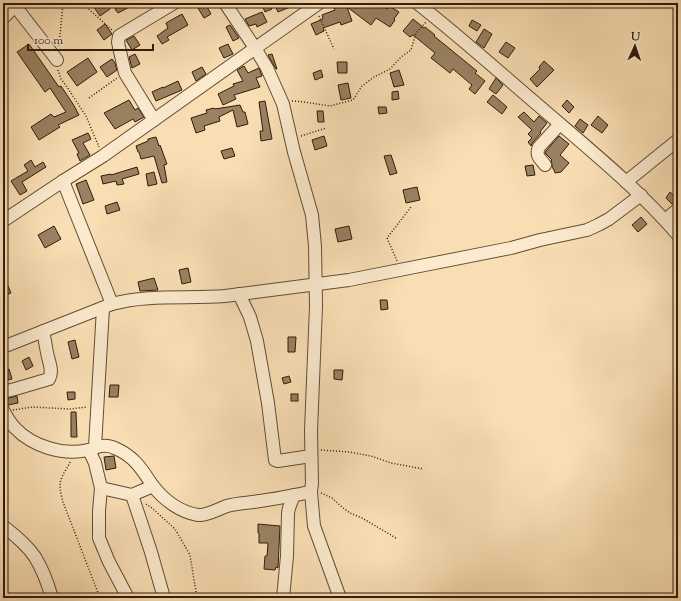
<svg xmlns="http://www.w3.org/2000/svg" width="681" height="601" viewBox="0 0 681 601" font-family="'Sorts Mill Goudy',serif">
  <rect width="100%" height="100%" fill="#f9deb4"/>
  <filter id="stains"><feTurbulence type="fractalNoise" baseFrequency=".005" numOctaves="4"/><feColorMatrix values="0 0 0 0 .2 0 0 0 0 .09 0 0 0 0 .02 0 0 0 .5 -.17"/></filter>
  <radialGradient id="worn" r=".72"><stop offset=".6" stop-color="#630" stop-opacity="0"/><stop offset="1" stop-color="#630" stop-opacity=".3"/></radialGradient>
  <!-- building -->
  <g fill="#998162" stroke="#311c0a">
    <polygon points="91,3 105,3 110,9 100,16"/>
    <polygon points="122,3 137,3 118,13 115,9"/>
    <polygon points="195,3 205,3 211,14 204,18"/>
    <polygon points="261,3 269,3 272,9 265,12"/>
    <polygon points="274,3 300,3 278,12"/>
    <polygon points="332,3 377,3 387,9 389,6 399,12 394,19 395,20 390,27 376,18 371,25 347,7 352,21 341,25 340,22 323,28 324,31 316,35 311,24 323,19 322,15 335,10"/>
    <polygon points="262,12 267,22 257,27 256,24 249,26 245,19"/>
    <polygon points="182,14 188,25 167,37 169,40 162,44 157,36 168,28 166,23"/>
    <polygon points="413,19 424,28 425,27 435,35 434,36 477,71 475,73 485,81 475,94 469,89 472,85 453,69 450,73 431,58 435,53 413,35 410,37 403,31"/>
    <polygon points="472,20 481,25 477,31 469,26"/>
    <polygon points="105,24 112,34 104,40 97,30"/>
    <polygon points="230,25 239,38 233,41 226,27"/>
    <polygon points="484,29 492,34 484,48 476,42"/>
    <polygon points="134,36 140,45 132,50 126,40"/>
    <polygon points="506,42 515,48 508,58 499,52"/>
    <polygon points="29,44 59,87 61,86 73,104 79,115 58,125 60,127 39,140 31,127 51,114 54,117 66,112 50,88 45,92 17,52"/>
    <polygon points="228,44 233,54 224,58 219,48"/>
    <polygon points="135,54 140,64 132,68 129,57"/>
    <polygon points="272,54 277,69 276,69 268,55"/>
    <polygon points="88,58 97,72 77,86 67,72"/>
    <polygon points="112,59 115,63 117,70 107,77 100,67"/>
    <polygon points="544,61 554,70 537,87 530,79 540,69 539,67"/>
    <polygon points="337,62 347,62 347,73 338,73"/>
    <polygon points="244,66 248,73 259,68 262,76 256,78 260,87 234,95 236,99 223,105 218,94 234,86 233,84 243,81 237,70"/>
    <polygon points="202,67 206,74 196,81 192,72"/>
    <polygon points="321,70 323,77 315,80 313,73"/>
    <polygon points="399,70 404,85 394,87 390,73"/>
    <polygon points="496,78 503,85 496,94 489,89"/>
    <polygon points="178,81 182,90 156,101 152,92 163,87 163,88"/>
    <polygon points="348,83 351,98 341,100 338,85"/>
    <polygon points="398,91 399,99 392,100 392,92"/>
    <polygon points="493,95 507,107 502,114 487,102"/>
    <polygon points="129,100 135,110 138,108 144,117 135,122 133,119 115,129 104,113"/>
    <polygon points="567,100 574,107 569,113 562,106"/>
    <polygon points="265,101 272,139 261,141 260,131 263,131 259,102"/>
    <polygon points="240,105 243,112 245,112 248,124 237,127 233,110 219,117 220,121 204,126 205,130 196,133 191,118 207,113 206,110 214,108 215,109"/>
    <polygon points="378,107 386,107 387,113 379,114"/>
    <polygon points="317,111 323,111 324,122 318,122"/>
    <polygon points="524,112 534,122 539,116 547,123 540,132 541,133 533,142 531,146 528,142 532,138 528,134 532,130 518,117"/>
    <polygon points="598,116 608,125 602,133 591,125"/>
    <polygon points="580,119 588,125 583,133 575,126"/>
    <polygon points="88,133 91,139 83,143 90,155 80,161 77,154 79,153 72,140"/>
    <polygon points="324,136 327,146 315,150 312,140"/>
    <polygon points="559,136 569,144 560,155 569,163 561,172 555,173 554,170 552,167 552,164 551,161 552,160 545,153 546,151"/>
    <polygon points="156,137 159,146 160,145 167,164 164,165 167,182 162,183 154,156 141,159 139,152 138,152 136,146 148,141 148,139"/>
    <polygon points="232,148 235,156 224,159 221,151"/>
    <polygon points="391,155 397,173 390,175 384,156"/>
    <polygon points="31,160 35,167 43,162 46,167 22,182 27,191 20,195 11,181 28,171 24,165"/>
    <polygon points="533,165 535,175 527,176 525,166"/>
    <polygon points="137,167 139,174 122,179 124,184 117,185 116,181 103,184 101,176 111,174 111,175"/>
    <polygon points="154,172 157,184 148,186 146,174"/>
    <polygon points="86,180 94,200 83,204 76,184"/>
    <polygon points="417,187 420,200 406,203 403,190"/>
    <polygon points="670,192 678,199 678,202 672,204 666,198"/>
    <polygon points="117,202 120,210 107,214 105,206"/>
    <polygon points="641,217 647,224 638,232 632,225"/>
    <polygon points="54,226 61,239 45,248 38,235"/>
    <polygon points="349,226 352,239 338,242 335,229"/>
    <polygon points="188,268 191,282 182,284 179,270"/>
    <polygon points="3,274 11,293 3,296"/>
    <polygon points="154,278 158,290 140,291 138,282"/>
    <polygon points="380,300 387,300 388,309 381,310"/>
    <polygon points="288,337 296,337 295,352 288,352"/>
    <polygon points="75,340 79,357 72,359 68,342"/>
    <polygon points="29,357 33,366 26,370 22,361"/>
    <polygon points="9,369 12,379 3,381 3,371"/>
    <polygon points="334,370 343,370 342,380 334,379"/>
    <polygon points="289,376 291,382 284,384 282,378"/>
    <polygon points="110,385 119,385 118,397 109,397"/>
    <polygon points="67,392 75,392 75,399 68,400"/>
    <rect x="291" y="394" width="7" height="7"/>
    <polygon points="17,396 18,403 8,405 6,403 5,399"/>
    <polygon points="71,412 76,412 77,437 71,437"/>
    <polygon points="114,456 116,468 106,470 104,457"/>
    <polygon points="258,524 280,526 278,568 276,567 275,570 264,569 265,556 267,556 268,543 259,543 259,533 258,533"/>
  </g>
  <g fill="none" stroke-linecap="round" stroke-linejoin="round">
    <defs>
      <g id="minor">
        <polyline points="225,3 255,48 267,68 283,104 294,152 312,215 315,246 316,306 311,431 312,483 311,492 314,526 340,598"/>
        <path d="M417,3C463,39 507,79 552,117C595,154 640,191 678,235"/>
        <polyline points="15,6 57,60"/>
        <polyline points="3,18 18,3"/>
        <polyline points="154,120 125,73 119,47 118,42 119,36 174,3"/>
        <path d="M545,165C540,158 535,156 539,147L560,124"/>
        <polyline points="63,181 112,304"/>
        <polyline points="626,182 678,140"/>
        <polyline points="665,220 678,209"/>
        <polyline points="3,221 63,181 103,156 319,3"/>
        <polyline points="239,294 250,317 257,341 268,403 275,460 278,461 311,456"/>
        <path d="M3,347L112,304C148,294 188,299 225,296L349,280L511,248L540,240L587,230L598,225L609,219L641,195"/>
        <path d="M3,392L15,389L49,379C53,372 50,365 48,357C46,349 45,340 43,331"/>
        <path d="M3,410C6,416 10,423 15,428C32,446 63,456 88,450C91,450 94,448 97,447C103,445 111,446 117,449C136,458 142,470 153,486C164,500 180,512 198,515C207,516 218,509 227,506C237,503 249,503 260,501C277,499 294,495 311,492"/>
        <polyline points="95,447 103,308"/>
        <polyline points="89,450 95,463 101,488 99,511 99,538 109,562 128,598"/>
        <polyline points="101,488 132,495 153,486"/>
        <polyline points="132,495 151,552 164,598"/>
        <path d="M3,526C15,535 27,545 35,557C43,570 48,584 52,598"/>
        <polyline points="283,598 287,556 288,513 289,508 294,495"/>
      </g>
    </defs>
    <!-- minor casing -->
    <use href="#minor" stroke="#634c34" stroke-width="14"/>
    <!-- path -->
    <g stroke="#311c0a" stroke-width="1.5" stroke-dasharray="1 2" stroke-linecap="butt">
      <polyline points="82,3 112,30"/>
      <polyline points="319,16 323,25 334,49"/>
      <polyline points="59,46 63,3"/>
      <polyline points="58,70 61,79 67,87 86,116 99,147"/>
      <polyline points="89,98 117,78"/>
      <polyline points="292,101 304,102 330,106 353,100 362,86 374,77 390,69 401,57 411,50 416,33 426,22"/>
      <polyline points="301,136 326,128"/>
      <polyline points="397,261 387,238 411,207"/>
      <polyline points="13,410 32,407 70,409 87,407"/>
      <polyline points="321,450 349,452 371,456 391,463 423,469"/>
      <path d="M70,462C68,467 64,472 62,477C58,485 61,494 63,502L100,598"/>
      <polyline points="321,493 332,498 342,507 350,513 362,518 396,538"/>
      <polyline points="146,504 152,508 175,529 190,555 197,598"/>
    </g>
    <!-- minor -->
    <use href="#minor" stroke="#fbeace" stroke-width="12"/>
  </g>
  <!-- margin -->
  <rect width="681" height="601" fill="none" stroke="#f9deb4" stroke-width="16"/>
  <rect x="4" y="4" width="673" height="593" fill="none" stroke="#311c0a" stroke-width="2"/>
  <rect x="8" y="8" width="665" height="585" fill="none" stroke="#311c0a"/>
  <!-- north arrow -->
  <g transform="translate(635 46) rotate(3)" stroke="#fbeace" stroke-width="3" paint-order="stroke">
  <path d="M0-3L7 15L0 10L-7 15Z" fill="#311c0a"/>
  <text y="-6" font-size="11" font-weight="bold" text-anchor="middle" fill="#311c0a">U</text>
  </g>
  <!-- scale -->
  <path d="M28 44v6h125v-6" fill="none" stroke="#311c0a" stroke-width="2"/>
  <text x="34" y="44" font-size="12" fill="#311c0a" stroke="#fbeace" stroke-width="3" paint-order="stroke">100 m</text>
  <rect width="100%" height="100%" filter="url(#stains)"/>
  <rect width="100%" height="100%" fill="url(#worn)"/>
</svg>
